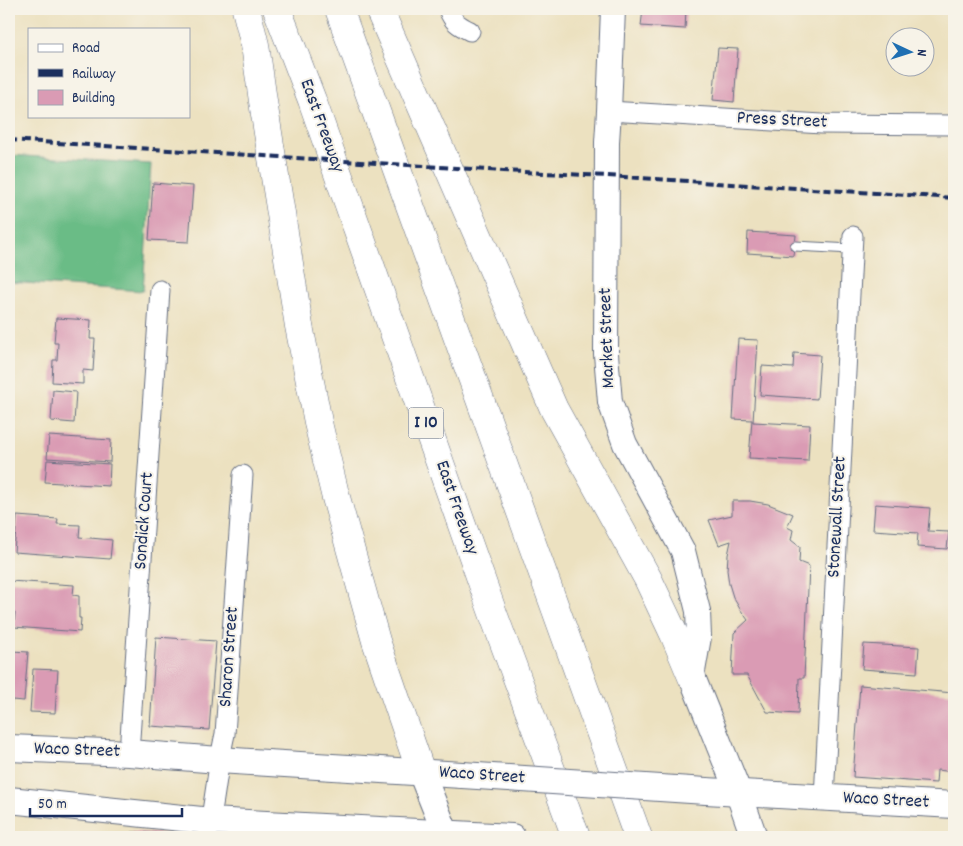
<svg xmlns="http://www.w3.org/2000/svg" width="963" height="846" viewBox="0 0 963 846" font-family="Dekko,sans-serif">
  <rect width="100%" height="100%" fill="#f7f3e8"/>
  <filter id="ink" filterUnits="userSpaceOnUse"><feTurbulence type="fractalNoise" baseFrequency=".02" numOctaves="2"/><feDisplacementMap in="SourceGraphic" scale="10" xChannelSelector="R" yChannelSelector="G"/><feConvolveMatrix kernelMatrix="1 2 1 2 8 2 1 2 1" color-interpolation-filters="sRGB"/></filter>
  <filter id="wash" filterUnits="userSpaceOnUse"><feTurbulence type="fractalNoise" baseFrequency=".0096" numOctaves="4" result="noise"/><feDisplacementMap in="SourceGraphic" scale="20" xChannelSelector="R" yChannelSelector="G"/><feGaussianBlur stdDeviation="1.12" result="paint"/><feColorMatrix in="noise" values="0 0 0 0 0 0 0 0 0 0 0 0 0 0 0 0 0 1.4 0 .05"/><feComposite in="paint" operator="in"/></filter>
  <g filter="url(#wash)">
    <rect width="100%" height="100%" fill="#ece1c0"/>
    <!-- forest -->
    <polygon fill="#6bbc86" stroke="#437672" points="9,155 151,164 143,291 9,282"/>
    <g id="blocks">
      <!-- building -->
      <g fill="#da9bb4">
        <polygon points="643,9 686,9 685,29 641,26"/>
        <polygon points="718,48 738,49 734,102 713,100"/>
        <polygon points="153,183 193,186 189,242 149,240"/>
        <polygon points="748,232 796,235 794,256 747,253"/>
        <polygon points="56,318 91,320 90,339 95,339 93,371 83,370 83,384 52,382 53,360 57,360 58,343 54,343"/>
        <polygon points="738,339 758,340 753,422 810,425 808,461 749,458 752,420 733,419"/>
        <polygon points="794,353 820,355 817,399 760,395 762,366 793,368"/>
        <polygon points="53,390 76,392 74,423 51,421"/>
        <polygon points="49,436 111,440 110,462 47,458"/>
        <polygon points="47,460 110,464 109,486 45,482"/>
        <polygon points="732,501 750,501 768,504 793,514 787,527 793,530 791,540 800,547 799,562 809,566 804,678 799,678 798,714 767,712 747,675 732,675 734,633 748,620 740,609 733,597 729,584 727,570 728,555 731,541 719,545 709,520 732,515"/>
        <polygon points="875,504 930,508 928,531 949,532 947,549 917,547 918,533 873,530"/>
        <polygon points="17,516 58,519 57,524 80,525 79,537 112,540 110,559 14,552"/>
        <polygon points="9,581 74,585 73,595 79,596 79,618 81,618 80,632 14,627 15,613 9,612"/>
        <polygon points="156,637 216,641 209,730 150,726"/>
        <polygon points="864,644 919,647 917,673 862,669"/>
        <polygon points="952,646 954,646 954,684 950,683"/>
        <polygon points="12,651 28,652 24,701 12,700 11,709 9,708 9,662 11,662"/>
        <polygon points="33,669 58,670 55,713 30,712"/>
        <polygon points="860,685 954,693 954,772 937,770 936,783 853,777"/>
        <polygon points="132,832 171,834 170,837 131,837"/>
      </g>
    </g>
  </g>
  <g filter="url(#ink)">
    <use href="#blocks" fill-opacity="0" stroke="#646d80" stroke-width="1"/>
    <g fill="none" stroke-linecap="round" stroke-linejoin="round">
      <defs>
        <polyline id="service" points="795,246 852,249"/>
        <g id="minor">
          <path d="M448,9C453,22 458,25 470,31"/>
          <polyline points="609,111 822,124 954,125"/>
          <polyline points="129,753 160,290"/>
          <polyline points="824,798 853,236"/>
          <path d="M207,837C215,803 217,768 225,734L243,475"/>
        </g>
        <polyline id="tertiary" points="613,9 609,111 607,142 606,354 610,402 625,444 683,551 698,611 699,637 692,677"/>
        <g id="secondary">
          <polyline points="692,677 739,794 754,837"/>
          <polyline points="9,748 129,753 219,760 462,775"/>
          <polyline points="421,772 447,837"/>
          <polyline points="706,791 954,805"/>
          <polyline points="9,800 211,821 512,837"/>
        </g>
        <g id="motorway">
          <polyline points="246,9 255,45 264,108 299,326 319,427 335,494 376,641 421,772"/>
          <polyline points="277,9 312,100 494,616 576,837"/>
          <polyline points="339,9 638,837"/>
          <polyline points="379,9 554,409 648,579 674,634 692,677"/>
        </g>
      </defs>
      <!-- service casing -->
      <use href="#service" stroke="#646d80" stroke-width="11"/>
      <!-- minor casing -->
      <use href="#minor" stroke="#646d80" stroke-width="21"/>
      <!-- tertiary casing -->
      <use href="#tertiary" stroke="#646d80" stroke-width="26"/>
      <!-- secondary casing -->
      <use href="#secondary" stroke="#646d80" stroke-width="28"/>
      <!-- motorway casing -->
      <use href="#motorway" stroke="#646d80" stroke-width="29"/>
      <!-- service -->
      <use href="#service" stroke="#fff" stroke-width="9"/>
      <!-- minor -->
      <use href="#minor" stroke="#fff" stroke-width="19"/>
      <!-- tertiary -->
      <use href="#tertiary" stroke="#fff" stroke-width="24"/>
      <!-- secondary -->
      <use href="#secondary" stroke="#fff" stroke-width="26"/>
      <!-- motorway -->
      <use href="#motorway" stroke="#fff" stroke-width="28"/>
      <!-- rail -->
      <polyline stroke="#1b2f5e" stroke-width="4" stroke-dasharray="8 4" stroke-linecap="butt" points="9,140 503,171 607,176 954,198"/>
      <defs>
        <polyline id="secondary-bridge" points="462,775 706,791"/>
      </defs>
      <!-- secondary-bridge casing -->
      <use href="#secondary-bridge" stroke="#646d80" stroke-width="28" stroke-linecap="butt"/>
      <!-- secondary-bridge -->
      <use href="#secondary-bridge" stroke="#fff" stroke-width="26"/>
    </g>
  </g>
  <g text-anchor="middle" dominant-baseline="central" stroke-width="4" stroke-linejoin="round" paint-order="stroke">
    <!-- shield labels -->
    <rect fill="#f7f3e8" stroke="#5d6a87" stroke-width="1" x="408.5" y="407.5" width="35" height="31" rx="4"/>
    <g font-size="18" font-weight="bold" fill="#1b2f5e">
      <text x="426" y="423">I 10</text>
    </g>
    <!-- street labels -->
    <g font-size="19" fill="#1b2f5e" stroke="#f7f3e8">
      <text transform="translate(782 121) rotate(3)">Press Street</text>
      <text transform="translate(321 126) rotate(70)">East Freeway</text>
      <text transform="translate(608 338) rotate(-92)">Market Street</text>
      <text transform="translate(456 508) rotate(71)">East Freeway</text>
      <text transform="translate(838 517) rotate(-87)">Stonewall Street</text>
      <text transform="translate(145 521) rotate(-86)">Sondick Court</text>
      <text transform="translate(230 657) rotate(-86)">Sharon Street</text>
      <text transform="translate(77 751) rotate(2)">Waco Street</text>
      <text transform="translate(482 776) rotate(4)">Waco Street</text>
      <text transform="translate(886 801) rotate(3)">Waco Street</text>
    </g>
  </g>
  <!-- margin -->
  <rect width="963" height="846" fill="none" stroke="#f7f3e8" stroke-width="30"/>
  <!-- legend -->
  <rect x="28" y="28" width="162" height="90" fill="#f7f3e8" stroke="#9fa5b1"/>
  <rect x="38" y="44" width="25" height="8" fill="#ffffff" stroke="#9fa5b1"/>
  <text x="72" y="52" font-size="15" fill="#1b2f5e">Road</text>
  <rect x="38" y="69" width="25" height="8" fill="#1b2f5e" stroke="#9fa5b1"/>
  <text x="72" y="78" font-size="15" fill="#1b2f5e">Railway</text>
  <rect x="38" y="90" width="25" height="15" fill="#da9bb4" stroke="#9fa5b1"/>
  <text x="72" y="102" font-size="15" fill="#1b2f5e">Building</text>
  <!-- north arrow -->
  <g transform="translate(910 52) rotate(94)"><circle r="24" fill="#f7f3e8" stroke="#9fa5b1"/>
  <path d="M0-4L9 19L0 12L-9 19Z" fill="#1f6fb2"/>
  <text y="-8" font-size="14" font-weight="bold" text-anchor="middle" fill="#1b2f5e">N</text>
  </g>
  <!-- scale -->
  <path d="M30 808v8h152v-8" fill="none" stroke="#1b2f5e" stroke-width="2.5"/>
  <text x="38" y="808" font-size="15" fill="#1b2f5e" stroke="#f7f3e8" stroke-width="4" paint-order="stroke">50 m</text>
</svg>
